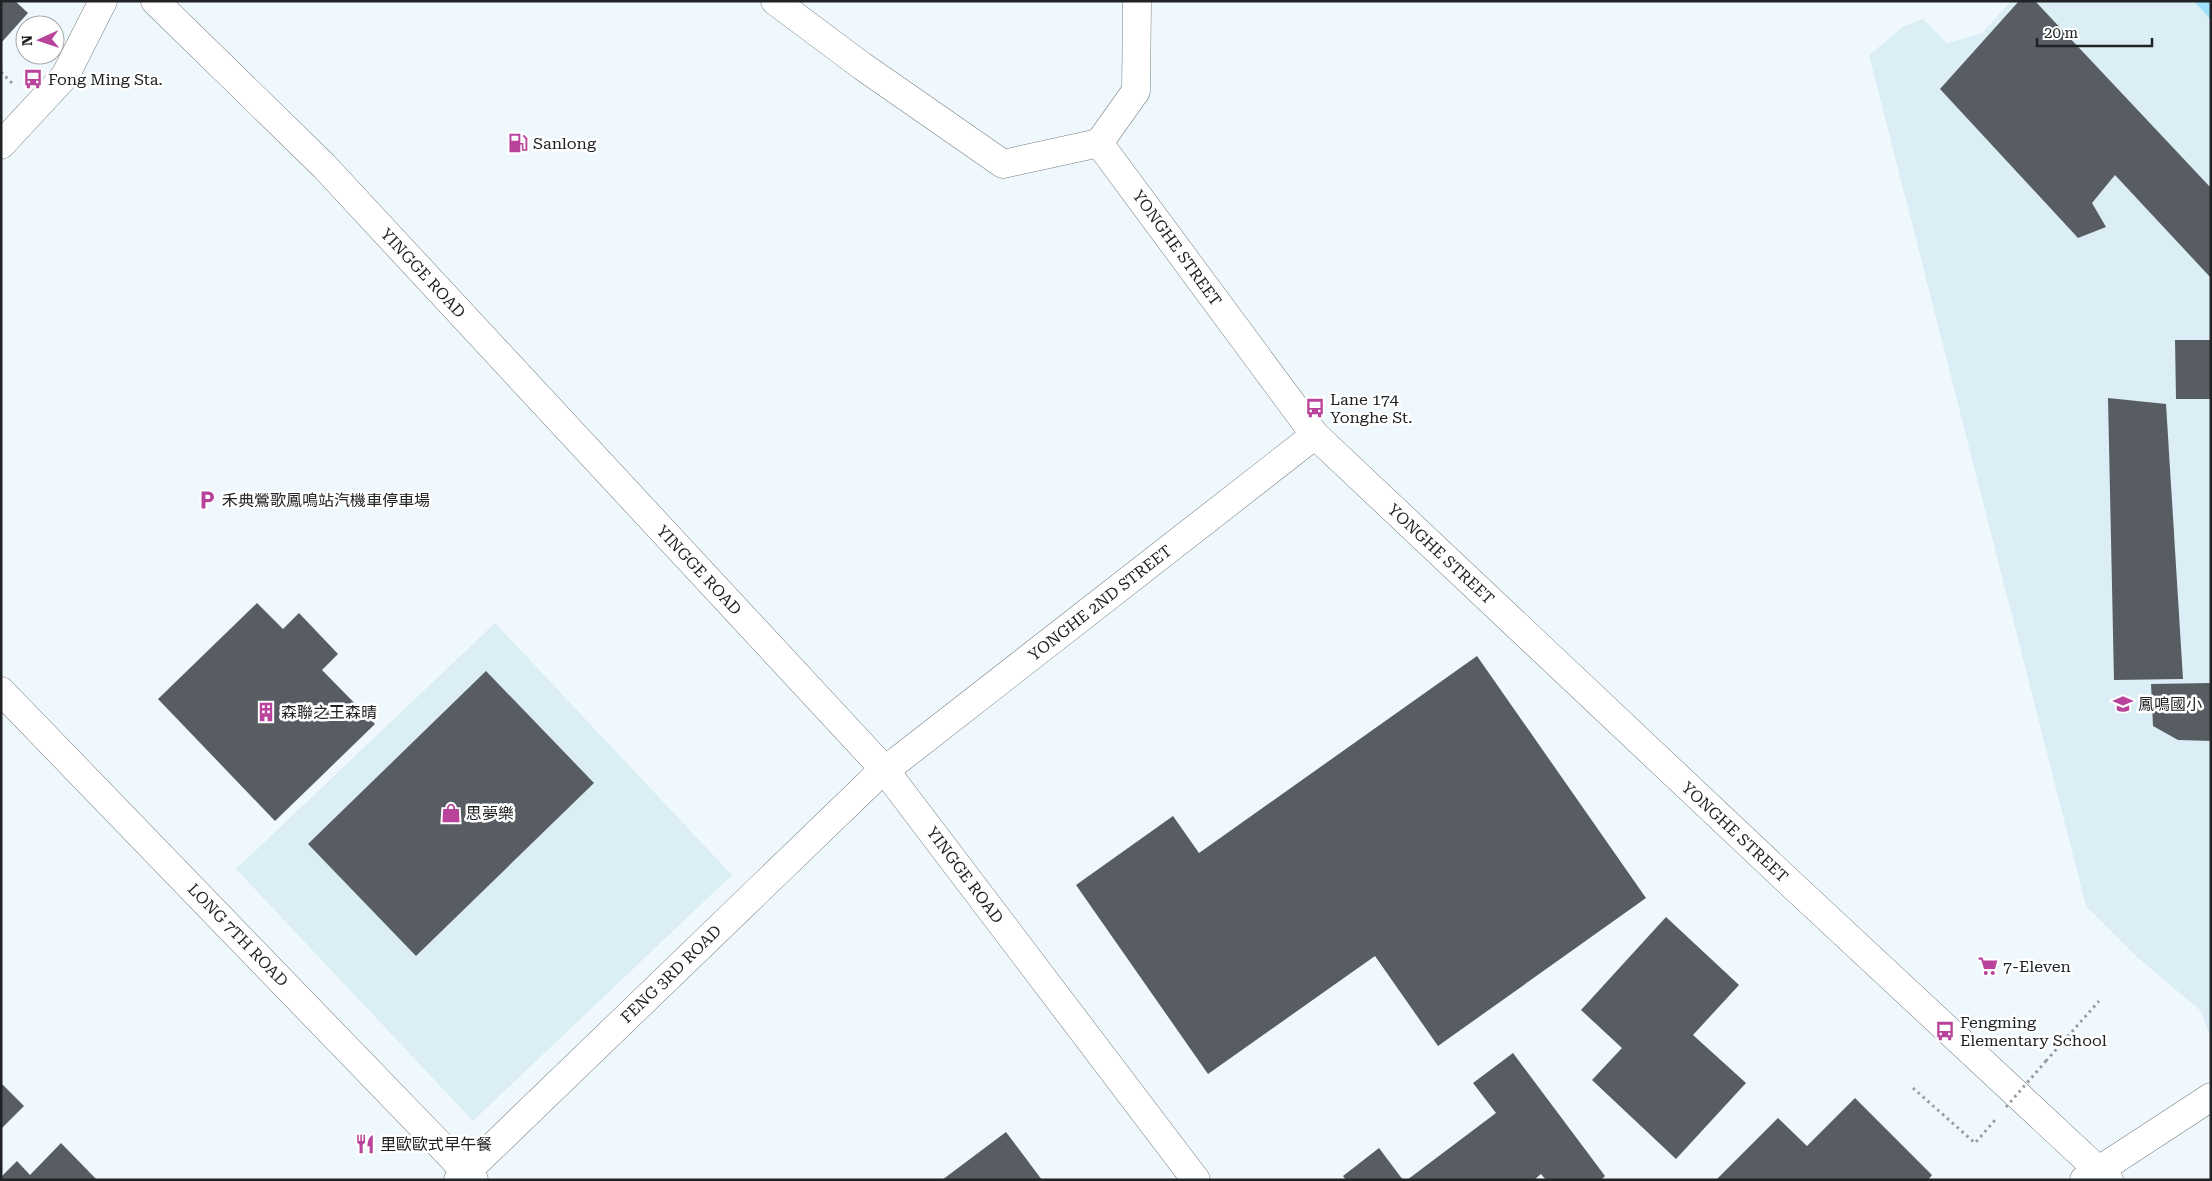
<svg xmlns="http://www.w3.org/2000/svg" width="2212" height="1181" viewBox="0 0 2212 1181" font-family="'Roboto Serif','Noto Sans TC',serif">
  <rect width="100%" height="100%" fill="#eff8fd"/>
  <!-- built -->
  <g fill="#dceef5">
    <polygon points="2011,1 2211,1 2211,1040 2201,1011 2136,956 2086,906 1869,55 1904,26 1923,19 1947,43 1982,33"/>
    <polygon points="495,623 732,875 473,1121 236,869"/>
  </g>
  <!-- green -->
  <polygon fill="#9fe0fb" points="2194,1 2211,1 2211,20"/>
  <!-- building -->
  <g fill="#585d63">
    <polygon points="1,1 15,1 28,13 1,43"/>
    <polygon points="2019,1 2035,1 2211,188 2211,278 2115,175 2092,203 2106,227 2078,238 1940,89"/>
    <polygon points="2175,340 2211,340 2211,399 2176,399"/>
    <polygon points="2108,398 2166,404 2183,679 2114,680"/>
    <polygon points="257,603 283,629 299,613 338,654 322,670 375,724 275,821 158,699"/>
    <polygon points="1477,656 1646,898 1438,1046 1375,956 1208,1074 1076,885 1173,816 1199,853"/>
    <polygon points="486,671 594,783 416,956 308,844"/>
    <polygon points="2211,683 2211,741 2178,740 2153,726 2151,684"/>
    <polygon points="1666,917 1739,985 1693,1035 1746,1083 1676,1159 1592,1080 1622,1048 1581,1010"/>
    <polygon points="1513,1053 1605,1176 1601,1180 1546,1180 1541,1174 1534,1180 1407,1180 1496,1113 1473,1083"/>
    <polygon points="1,1083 24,1106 1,1129"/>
    <polygon points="1855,1098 1932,1175 1928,1180 1716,1180 1778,1118 1807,1146"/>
    <polygon points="1006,1132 1042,1180 942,1180"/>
    <polygon points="61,1143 97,1180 1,1180 1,1177 17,1161 30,1175"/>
    <polygon points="1379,1148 1403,1180 1346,1180 1343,1176"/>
  </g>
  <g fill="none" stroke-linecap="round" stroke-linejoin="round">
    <defs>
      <g id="street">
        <polyline points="775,1 862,66 1003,164 1099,143 1315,435 1788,881 2109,1180"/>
        <polyline points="1099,143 1136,91 1137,1"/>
        <polyline points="1,145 65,76 103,1"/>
        <polyline points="1,691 474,1180"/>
        <polyline points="458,1180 884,769 897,761 1315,435"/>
        <polyline points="2084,1180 2211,1097"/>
      </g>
      <polyline id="secondary" points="155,1 324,166 884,769 1196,1180"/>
    </defs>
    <!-- street casing -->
    <use href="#street" stroke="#777f83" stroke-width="29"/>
    <!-- secondary casing -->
    <use href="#secondary" stroke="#777f83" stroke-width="29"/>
    <!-- path -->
    <g stroke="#959b9f" stroke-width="3" stroke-dasharray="2.5 4" stroke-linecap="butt">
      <polyline points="1,72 13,84"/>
      <polyline points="2046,1061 2099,1001"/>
      <polyline points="1913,1088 1975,1143 1996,1119"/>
    </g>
    <!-- street -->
    <use href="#street" stroke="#fff" stroke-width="28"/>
    <!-- secondary -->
    <use href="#secondary" stroke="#fff" stroke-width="28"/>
    <!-- path-bridge -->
    <polyline stroke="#959b9f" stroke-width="3" stroke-dasharray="2.5 4" stroke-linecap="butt" points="2006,1107 2046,1061"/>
  </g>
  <!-- icons -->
  <defs>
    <symbol id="bus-bare" viewBox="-9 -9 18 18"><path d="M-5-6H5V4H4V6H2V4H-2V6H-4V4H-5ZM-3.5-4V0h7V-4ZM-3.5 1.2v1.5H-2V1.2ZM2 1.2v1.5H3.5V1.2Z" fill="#b9439a" stroke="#fff" stroke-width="2.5" paint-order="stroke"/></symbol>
    <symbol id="fuel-bare" viewBox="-9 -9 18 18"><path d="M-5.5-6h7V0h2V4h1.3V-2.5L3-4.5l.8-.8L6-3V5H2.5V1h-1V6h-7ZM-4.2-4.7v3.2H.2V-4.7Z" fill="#b9439a" stroke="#fff" stroke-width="2.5" paint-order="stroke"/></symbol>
    <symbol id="parking-bare" viewBox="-9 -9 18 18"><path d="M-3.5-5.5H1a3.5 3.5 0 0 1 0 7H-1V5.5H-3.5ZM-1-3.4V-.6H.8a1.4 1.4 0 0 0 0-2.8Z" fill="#b9439a" stroke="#fff" stroke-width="2.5" paint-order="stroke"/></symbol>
    <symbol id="school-bare" viewBox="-9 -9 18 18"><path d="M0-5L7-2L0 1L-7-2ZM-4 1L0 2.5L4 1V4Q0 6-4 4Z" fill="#b9439a" stroke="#fff" stroke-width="2.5" paint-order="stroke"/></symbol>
    <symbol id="building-bare" viewBox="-9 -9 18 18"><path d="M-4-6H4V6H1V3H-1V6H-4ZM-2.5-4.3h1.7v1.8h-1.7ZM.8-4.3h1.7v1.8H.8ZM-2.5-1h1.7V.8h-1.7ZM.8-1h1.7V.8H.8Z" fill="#b9439a" stroke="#fff" stroke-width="2.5" paint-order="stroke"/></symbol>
    <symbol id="shop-bare" viewBox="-9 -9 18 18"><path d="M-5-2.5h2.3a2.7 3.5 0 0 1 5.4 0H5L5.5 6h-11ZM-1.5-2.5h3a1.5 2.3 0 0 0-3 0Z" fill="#b9439a" stroke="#fff" stroke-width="2.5" paint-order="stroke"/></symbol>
    <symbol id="supermarket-bare" viewBox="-9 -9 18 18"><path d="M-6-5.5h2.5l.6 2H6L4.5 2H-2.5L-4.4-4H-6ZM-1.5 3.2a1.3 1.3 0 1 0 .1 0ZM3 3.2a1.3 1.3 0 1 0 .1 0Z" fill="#b9439a" stroke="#fff" stroke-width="2.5" paint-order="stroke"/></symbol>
    <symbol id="restaurant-bare" viewBox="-9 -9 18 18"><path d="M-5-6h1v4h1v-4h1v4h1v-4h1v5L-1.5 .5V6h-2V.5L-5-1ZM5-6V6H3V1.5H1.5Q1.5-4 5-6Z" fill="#b9439a" stroke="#fff" stroke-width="2.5" paint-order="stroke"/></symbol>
  </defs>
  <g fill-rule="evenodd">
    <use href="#bus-bare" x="19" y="65" width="28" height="28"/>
    <use href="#fuel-bare" x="504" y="129" width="28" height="28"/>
    <use href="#bus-bare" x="1301" y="394" width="28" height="28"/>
    <use href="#parking-bare" x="193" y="486" width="28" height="28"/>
    <use href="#school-bare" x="2109" y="690" width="28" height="28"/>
    <use href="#building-bare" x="252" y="698" width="28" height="28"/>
    <use href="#shop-bare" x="437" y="799" width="28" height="28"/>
    <use href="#supermarket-bare" x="1974" y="952" width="28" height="28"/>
    <use href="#bus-bare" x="1931" y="1017" width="28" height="28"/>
    <use href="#restaurant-bare" x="351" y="1130" width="28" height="28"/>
  </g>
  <g text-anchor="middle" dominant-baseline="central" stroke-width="5" stroke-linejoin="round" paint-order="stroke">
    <!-- poi labels -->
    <g font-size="16" fill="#202325" stroke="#fff" text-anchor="start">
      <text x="48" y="79">Fong Ming Sta.</text>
      <text x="533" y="143">Sanlong</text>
      <text x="1330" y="399">Lane 174<tspan x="1330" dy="18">Yonghe St.</tspan></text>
      <text x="222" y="500">禾典鶯歌鳳鳴站汽機車停車場</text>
      <text x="2138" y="704">鳳鳴國小</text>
      <text x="281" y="712">森聯之王森晴</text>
      <text x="466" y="813">思夢樂</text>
      <text x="2003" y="966">7-Eleven</text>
      <text x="1960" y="1022">Fengming<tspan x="1960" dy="18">Elementary School</tspan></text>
      <text x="380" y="1144">里歐歐式早午餐</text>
    </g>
    <!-- street labels -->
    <g font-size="16" fill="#202325" stroke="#fff">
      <text transform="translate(1177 248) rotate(54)">YONGHE STREET</text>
      <text transform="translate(423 273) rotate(47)">YINGGE ROAD</text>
      <text transform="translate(1441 554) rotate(43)">YONGHE STREET</text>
      <text transform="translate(699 570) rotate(47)">YINGGE ROAD</text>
      <text transform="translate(1100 603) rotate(-38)">YONGHE 2ND STREET</text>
      <text transform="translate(1735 832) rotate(43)">YONGHE STREET</text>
      <text transform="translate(965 875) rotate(53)">YINGGE ROAD</text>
      <text transform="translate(238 935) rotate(46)">LONG 7TH ROAD</text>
      <text transform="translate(671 974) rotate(-44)">FENG 3RD ROAD</text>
    </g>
  </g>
  <!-- border -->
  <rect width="2212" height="1181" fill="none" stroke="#202325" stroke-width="5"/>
  <!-- north arrow -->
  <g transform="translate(40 40) rotate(267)"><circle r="24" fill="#ffffff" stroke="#a6a7a8"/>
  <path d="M0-4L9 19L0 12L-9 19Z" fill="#b9439a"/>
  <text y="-8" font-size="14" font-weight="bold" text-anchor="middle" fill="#202325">N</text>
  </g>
  <!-- scale -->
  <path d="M2037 38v8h115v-8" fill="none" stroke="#202325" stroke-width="2.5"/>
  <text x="2044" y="38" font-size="15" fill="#202325" stroke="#ffffff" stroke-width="4" paint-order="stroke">20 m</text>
</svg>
